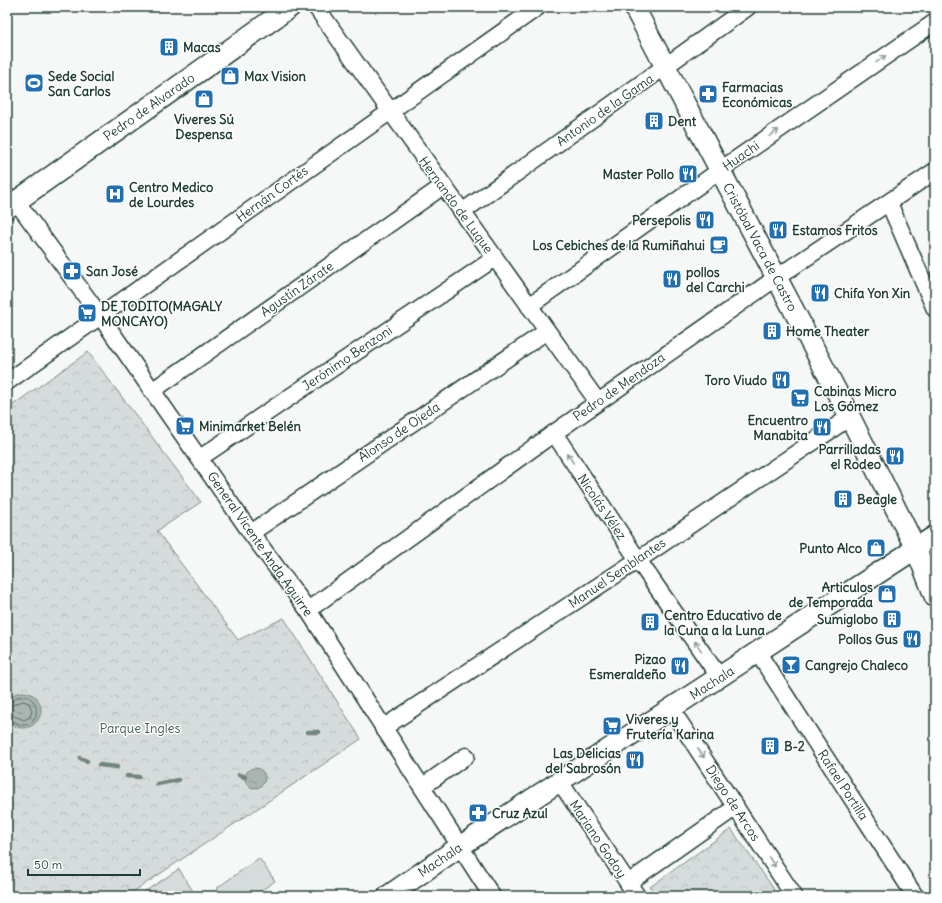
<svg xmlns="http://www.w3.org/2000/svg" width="942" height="903" viewBox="0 0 942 903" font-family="Delius,sans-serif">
  <defs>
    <pattern id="park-crowns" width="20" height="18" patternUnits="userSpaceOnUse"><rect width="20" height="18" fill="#d6dcdb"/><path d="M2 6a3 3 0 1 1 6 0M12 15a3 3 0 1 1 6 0" fill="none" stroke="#b7bebd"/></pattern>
    <pattern id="water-ripples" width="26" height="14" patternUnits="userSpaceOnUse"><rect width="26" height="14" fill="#aab5b1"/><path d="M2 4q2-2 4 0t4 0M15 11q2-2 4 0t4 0" fill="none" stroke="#8a9491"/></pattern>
  </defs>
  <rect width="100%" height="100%" fill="#f6f7f7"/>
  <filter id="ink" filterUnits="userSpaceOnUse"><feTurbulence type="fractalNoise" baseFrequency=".025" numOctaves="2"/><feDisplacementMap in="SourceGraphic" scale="8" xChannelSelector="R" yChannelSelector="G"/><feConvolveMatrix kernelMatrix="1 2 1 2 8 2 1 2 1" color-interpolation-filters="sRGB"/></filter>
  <g filter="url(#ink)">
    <!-- park -->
    <g fill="url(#park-crowns)" stroke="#7a8c88">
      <polygon points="88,352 201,502 157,531 238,640 284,618 361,739 127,896 7,896 7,409"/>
      <polygon points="731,829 774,889 764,896 656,896 650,887"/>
    </g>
    <!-- pitch -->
    <g fill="#d6dcdb" stroke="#7a8c88">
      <polygon points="259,858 275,881 253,896 223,896 217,888"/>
      <polygon points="179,869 196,896 138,896"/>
    </g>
    <!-- water -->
    <g fill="url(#water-ripples)" stroke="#72857f">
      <circle cx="23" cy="710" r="18"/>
      <circle cx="255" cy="778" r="10"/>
    </g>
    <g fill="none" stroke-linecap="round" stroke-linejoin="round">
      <!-- shore -->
      <g stroke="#576d66" stroke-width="1">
        <path d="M7,702C14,702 17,695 24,696C40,698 41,723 24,725C17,725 13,719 7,718"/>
        <polyline points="7,707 23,701 29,703 32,711 30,717 24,720 7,713"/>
      </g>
      <!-- stream -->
      <g stroke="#72857f" stroke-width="4.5">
        <polyline points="308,732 319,732"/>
        <polyline points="80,758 87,761"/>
        <polyline points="99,765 117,767"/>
        <polyline points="239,775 245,777"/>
        <polyline points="127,776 139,777"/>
        <polyline points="157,784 178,780"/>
      </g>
      <defs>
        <g id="minor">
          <polyline points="316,7 598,402"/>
          <polyline points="16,201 101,317 251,533 308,610 492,896"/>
          <polyline points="889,203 935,309"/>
          <polyline points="462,212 748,7"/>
          <polyline points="529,306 719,171 935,22"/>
          <polyline points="7,382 538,7"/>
          <polyline points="152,391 443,186"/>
          <polyline points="554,433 638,560 720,678"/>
          <polyline points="200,458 495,258"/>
          <polyline points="251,533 547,331"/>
          <polyline points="308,610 554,433 776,278 935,171"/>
          <polyline points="758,653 915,896"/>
          <polyline points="671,709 794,896"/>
          <polyline points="383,728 638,560 850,417"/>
          <polyline points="560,782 637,896"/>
          <polyline points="422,787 466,756"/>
          <polyline points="628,883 736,807"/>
        </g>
        <g id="major">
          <polyline points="634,7 850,417 916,549 935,597"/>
          <polyline points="7,208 290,7"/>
          <polyline points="388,896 459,847 935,536"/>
        </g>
      </defs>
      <!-- minor casing -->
      <use href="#minor" stroke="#1f3d34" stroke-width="19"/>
      <!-- major casing -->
      <use href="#major" stroke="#1f3d34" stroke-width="23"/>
      <!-- minor -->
      <use href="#minor" stroke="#fff" stroke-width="16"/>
      <!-- major -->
      <use href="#major" stroke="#fff" stroke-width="20"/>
    </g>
    <!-- one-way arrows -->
    <defs><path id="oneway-shaft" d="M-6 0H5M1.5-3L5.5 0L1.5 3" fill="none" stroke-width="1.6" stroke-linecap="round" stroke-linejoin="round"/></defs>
    <g stroke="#8f9e9a">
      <use href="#oneway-shaft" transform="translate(881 59) rotate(-35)"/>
      <use href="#oneway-shaft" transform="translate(774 133) rotate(-35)"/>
      <use href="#oneway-shaft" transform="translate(570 458) rotate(-124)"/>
      <use href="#oneway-shaft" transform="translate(698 646) rotate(-125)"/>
      <use href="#oneway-shaft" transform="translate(701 753) rotate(57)"/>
      <use href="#oneway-shaft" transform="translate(772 862) rotate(57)"/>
    </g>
  </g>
  <!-- icons -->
  <defs>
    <symbol id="building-square" viewBox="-11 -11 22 22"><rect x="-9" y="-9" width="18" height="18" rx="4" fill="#1f6fb2" stroke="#fff"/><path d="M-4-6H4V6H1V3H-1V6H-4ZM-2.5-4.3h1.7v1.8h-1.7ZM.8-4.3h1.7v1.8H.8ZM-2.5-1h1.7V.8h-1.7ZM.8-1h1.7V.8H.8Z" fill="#fff"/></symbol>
    <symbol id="shop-square" viewBox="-11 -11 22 22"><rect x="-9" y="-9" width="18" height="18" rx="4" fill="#1f6fb2" stroke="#fff"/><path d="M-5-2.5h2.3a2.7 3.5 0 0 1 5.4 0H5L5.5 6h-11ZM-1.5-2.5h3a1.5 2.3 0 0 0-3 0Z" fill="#fff"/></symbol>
    <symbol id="stadium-square" viewBox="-11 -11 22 22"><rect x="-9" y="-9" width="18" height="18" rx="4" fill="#1f6fb2" stroke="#fff"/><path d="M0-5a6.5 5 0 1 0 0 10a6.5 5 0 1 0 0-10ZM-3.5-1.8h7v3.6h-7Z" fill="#fff"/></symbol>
    <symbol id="pharmacy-square" viewBox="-11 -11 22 22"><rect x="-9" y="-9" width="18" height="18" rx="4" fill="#1f6fb2" stroke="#fff"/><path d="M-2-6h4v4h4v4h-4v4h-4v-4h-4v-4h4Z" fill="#fff"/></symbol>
    <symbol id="restaurant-square" viewBox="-11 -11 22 22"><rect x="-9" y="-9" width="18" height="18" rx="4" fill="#1f6fb2" stroke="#fff"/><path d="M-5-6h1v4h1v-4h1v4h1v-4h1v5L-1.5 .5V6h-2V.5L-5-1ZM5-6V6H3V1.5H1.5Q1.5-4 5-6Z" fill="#fff"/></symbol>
    <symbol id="hospital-square" viewBox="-11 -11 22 22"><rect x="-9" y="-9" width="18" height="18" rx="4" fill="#1f6fb2" stroke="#fff"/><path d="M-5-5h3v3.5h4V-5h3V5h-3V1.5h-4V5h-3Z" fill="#fff"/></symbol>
    <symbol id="cafe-square" viewBox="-11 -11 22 22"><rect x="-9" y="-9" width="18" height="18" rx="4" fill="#1f6fb2" stroke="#fff"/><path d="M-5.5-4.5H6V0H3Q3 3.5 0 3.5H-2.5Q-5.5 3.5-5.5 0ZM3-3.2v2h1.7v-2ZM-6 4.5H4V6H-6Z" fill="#fff"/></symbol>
    <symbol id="supermarket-square" viewBox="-11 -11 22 22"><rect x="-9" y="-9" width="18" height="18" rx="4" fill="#1f6fb2" stroke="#fff"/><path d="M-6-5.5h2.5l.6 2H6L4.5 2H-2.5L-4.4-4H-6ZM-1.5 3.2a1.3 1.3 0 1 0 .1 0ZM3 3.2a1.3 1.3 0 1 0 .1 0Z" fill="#fff"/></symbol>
    <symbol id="bar-square" viewBox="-11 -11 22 22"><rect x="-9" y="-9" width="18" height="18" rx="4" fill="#1f6fb2" stroke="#fff"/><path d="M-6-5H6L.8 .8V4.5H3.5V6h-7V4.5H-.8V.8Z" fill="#fff"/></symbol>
  </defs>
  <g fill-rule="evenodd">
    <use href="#building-square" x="158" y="36" width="22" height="22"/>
    <use href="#shop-square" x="219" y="65" width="22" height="22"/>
    <use href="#stadium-square" x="23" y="72" width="22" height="22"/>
    <use href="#pharmacy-square" x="697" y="83" width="22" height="22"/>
    <use href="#shop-square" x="193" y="88" width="22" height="22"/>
    <use href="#building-square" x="643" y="110" width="22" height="22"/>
    <use href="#restaurant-square" x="677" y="163" width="22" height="22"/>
    <use href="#hospital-square" x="104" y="183" width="22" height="22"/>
    <use href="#restaurant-square" x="694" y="209" width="22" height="22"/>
    <use href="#restaurant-square" x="767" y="219" width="22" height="22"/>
    <use href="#cafe-square" x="708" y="234" width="22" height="22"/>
    <use href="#pharmacy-square" x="61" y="260" width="22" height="22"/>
    <use href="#restaurant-square" x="661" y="268" width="22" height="22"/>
    <use href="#restaurant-square" x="809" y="282" width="22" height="22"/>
    <use href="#supermarket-square" x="76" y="302" width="22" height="22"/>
    <use href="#building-square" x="761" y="320" width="22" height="22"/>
    <use href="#restaurant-square" x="770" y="369" width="22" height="22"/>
    <use href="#supermarket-square" x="789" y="387" width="22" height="22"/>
    <use href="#supermarket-square" x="174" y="415" width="22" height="22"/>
    <use href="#restaurant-square" x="811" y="416" width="22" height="22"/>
    <use href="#restaurant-square" x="884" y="445" width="22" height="22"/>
    <use href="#building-square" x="832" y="488" width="22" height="22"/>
    <use href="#shop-square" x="865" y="537" width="22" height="22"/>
    <use href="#shop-square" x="876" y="583" width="22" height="22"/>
    <use href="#building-square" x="881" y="608" width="22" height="22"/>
    <use href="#building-square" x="639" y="611" width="22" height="22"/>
    <use href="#restaurant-square" x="901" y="628" width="22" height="22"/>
    <use href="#bar-square" x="780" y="654" width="22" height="22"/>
    <use href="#restaurant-square" x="669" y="655" width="22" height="22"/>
    <use href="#supermarket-square" x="601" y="715" width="22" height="22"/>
    <use href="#building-square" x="759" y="735" width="22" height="22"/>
    <use href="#restaurant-square" x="624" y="749" width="22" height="22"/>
    <use href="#pharmacy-square" x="467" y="802" width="22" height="22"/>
  </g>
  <g text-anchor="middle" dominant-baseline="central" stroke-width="3" stroke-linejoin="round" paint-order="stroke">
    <!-- poi labels -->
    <g font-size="13" font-weight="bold" fill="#1f3d34" stroke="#fff" text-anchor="start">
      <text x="183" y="47">Macas</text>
      <text x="48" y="76">Sede Social<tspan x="48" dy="15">San Carlos</tspan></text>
      <text x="244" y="76">Max Vision</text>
      <text x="722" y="87">Farmacias<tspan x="722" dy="15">Económicas</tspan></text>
      <text x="204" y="119" text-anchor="middle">Viveres Sú<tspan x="204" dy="15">Despensa</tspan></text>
      <text x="668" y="121">Dent</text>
      <text x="674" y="174" text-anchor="end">Master Pollo</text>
      <text x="129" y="187">Centro Medico<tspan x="129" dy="15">de Lourdes</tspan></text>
      <text x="691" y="220" text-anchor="end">Persepolis</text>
      <text x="792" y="230">Estamos Fritos</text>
      <text x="705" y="245" text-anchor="end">Los Cebiches de la Rumiñahui</text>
      <text x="86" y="271">San José</text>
      <text x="686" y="272">pollos<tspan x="686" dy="15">del Carchi</tspan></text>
      <text x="834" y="293">Chifa Yon Xin</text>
      <text x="101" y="306">DE TODITO(MAGALY<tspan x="101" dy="15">MONCAYO)</tspan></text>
      <text x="786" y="331">Home Theater</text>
      <text x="767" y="380" text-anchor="end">Toro Viudo</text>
      <text x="814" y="391">Cabinas Micro<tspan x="814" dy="15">Los Gómez</tspan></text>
      <text x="808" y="420" text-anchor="end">Encuentro<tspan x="808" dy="15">Manabita</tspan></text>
      <text x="199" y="426">Minimarket Belén</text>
      <text x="881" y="449" text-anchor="end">Parrilladas<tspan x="881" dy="15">el Rodeo</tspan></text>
      <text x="857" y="499">Beagle</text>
      <text x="862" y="548" text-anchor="end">Punto Alco</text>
      <text x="873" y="587" text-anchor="end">Articulos<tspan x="873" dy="15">de Temporada</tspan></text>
      <text x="664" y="615">Centro Educativo de<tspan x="664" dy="15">la Cuna a la Luna</tspan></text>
      <text x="878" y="619" text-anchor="end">Sumiglobo</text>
      <text x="898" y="639" text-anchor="end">Pollos Gus</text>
      <text x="666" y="659" text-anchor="end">Pizao<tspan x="666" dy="15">Esmeraldeño</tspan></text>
      <text x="805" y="665">Cangrejo Chaleco</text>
      <text x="626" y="719">Viveres y<tspan x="626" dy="15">Frutería Karina</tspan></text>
      <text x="784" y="746">B-2</text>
      <text x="621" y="753" text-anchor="end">Las Delicias<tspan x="621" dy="15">del Sabrosón</tspan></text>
      <text x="492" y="813">Cruz Azul</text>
    </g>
    <!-- street labels -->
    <g font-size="13" fill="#1f3d34" stroke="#fff">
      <text transform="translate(149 107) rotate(-35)">Pedro de Alvarado</text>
      <text transform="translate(605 110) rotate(-35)">Antonio de la Gama</text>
      <text transform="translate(741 156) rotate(-35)">Huachi</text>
      <text transform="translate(272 194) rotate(-36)">Hernán Cortés</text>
      <text transform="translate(456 205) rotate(54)">Hernando de Luque</text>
      <text transform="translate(760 247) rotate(62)">Cristóbal Vaca de Castro</text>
      <text transform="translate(297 289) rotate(-35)">Agustín Zárate</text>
      <text transform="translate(347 358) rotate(-34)">Jerónimo Benzoni</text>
      <text transform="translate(619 387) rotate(-35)">Pedro de Mendoza</text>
      <text transform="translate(399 432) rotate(-34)">Alonso de Ojeda</text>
      <text transform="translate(602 507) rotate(56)">Nicolás Vélez</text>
      <text transform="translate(260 544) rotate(55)">General Vicente Anda Aguirre</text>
      <text transform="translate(617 573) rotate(-34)">Manuel Semblantes</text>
      <text transform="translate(712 683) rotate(-33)">Machala</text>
      <text transform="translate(843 785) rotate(57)">Rafael Portilla</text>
      <text transform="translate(733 803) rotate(57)">Diego de Arcos</text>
      <text transform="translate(598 839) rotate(56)">Mariano Godoy</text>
      <text transform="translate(440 860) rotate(-34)">Machala</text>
    </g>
    <!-- park labels -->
    <g font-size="13" fill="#445d55" stroke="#fff">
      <text x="140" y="728">Parque Ingles</text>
    </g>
  </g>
  <!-- margin -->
  <rect width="942" height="903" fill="none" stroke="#fff" stroke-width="24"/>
  <rect x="12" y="12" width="918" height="879" fill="none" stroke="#1f3d34" stroke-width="1.5" filter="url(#ink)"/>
  <!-- scale -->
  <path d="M28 869v6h112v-6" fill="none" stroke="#1f3d34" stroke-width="2"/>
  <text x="34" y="869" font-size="12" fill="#1f3d34" stroke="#ffffff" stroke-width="3" paint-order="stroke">50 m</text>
</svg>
